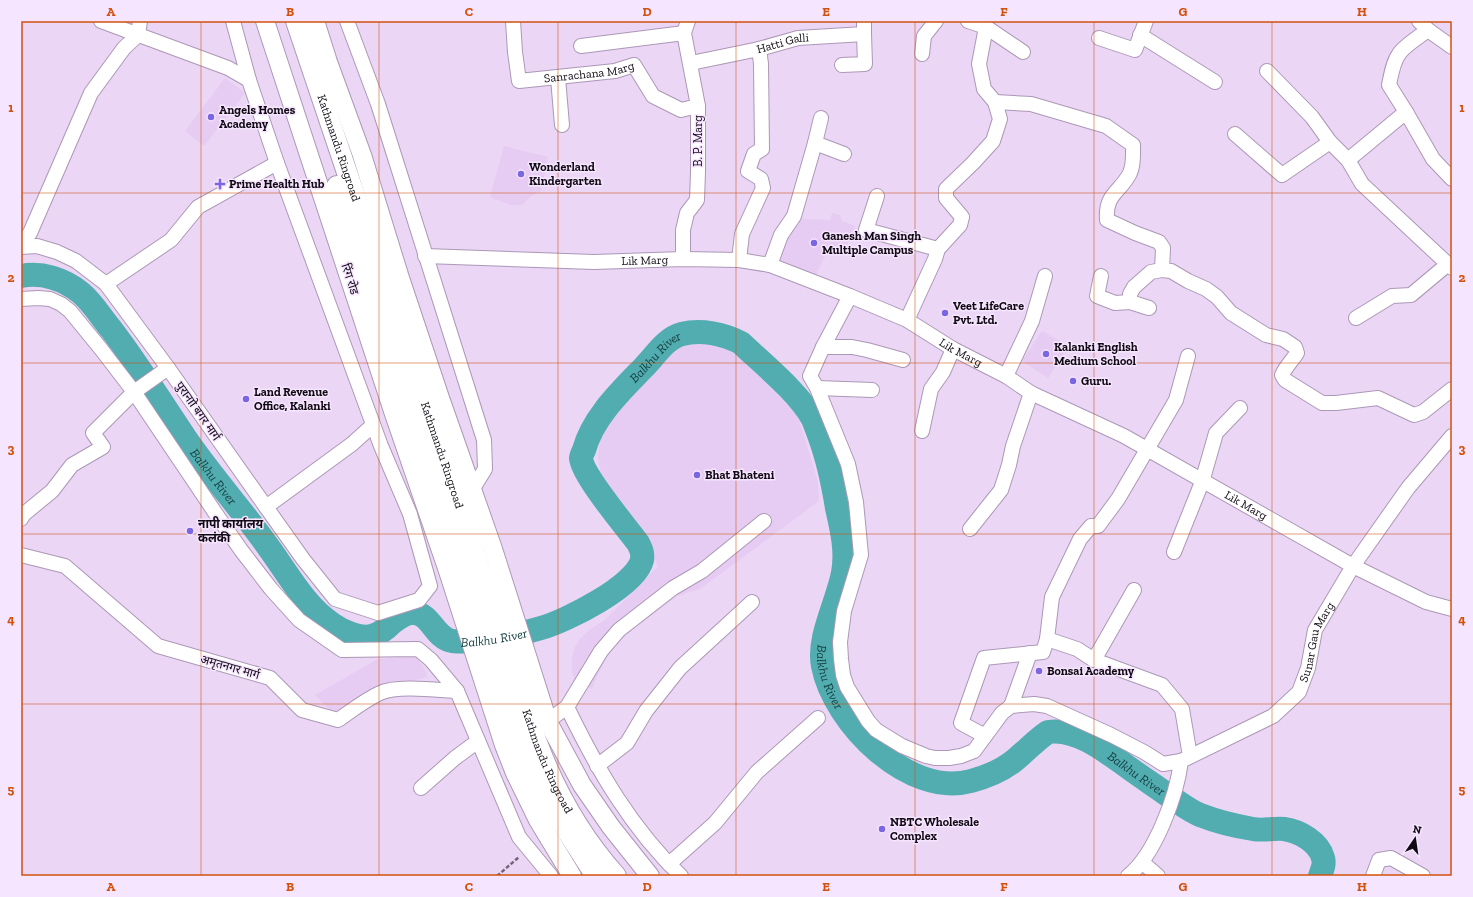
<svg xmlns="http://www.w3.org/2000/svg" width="1473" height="897" viewBox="0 0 1473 897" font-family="'Zilla Slab','Noto Sans Devanagari',serif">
  <rect width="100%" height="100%" fill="#ebd6f5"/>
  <!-- built -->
  <g fill="#e6ccf2">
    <polygon points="225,78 245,93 204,146 185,131"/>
    <polygon points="504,146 548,157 541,191 531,196 522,205 510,205 490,197"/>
    <polygon points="832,213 840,215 842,221 855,226 843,256 828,250 816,275 773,260 781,235 803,219 830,220"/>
    <polygon points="1042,331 1069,346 1048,378 1022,361"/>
    <polygon points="699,343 720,345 740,356 795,412 799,419 818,482 819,501 700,589 677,596 626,635 615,645 607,657 598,674 592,689 574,679 572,671 572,658 575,647 581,638 589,630 605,620 658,566 645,542 613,498 601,474 598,458 600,437 610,415 618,404 672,352 679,347"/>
    <polygon points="416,656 426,672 427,677 382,690 336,716 315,695 378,659"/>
  </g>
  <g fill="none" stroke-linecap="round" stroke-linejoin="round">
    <!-- river -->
    <path stroke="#51adb0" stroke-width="24" id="s1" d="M21,276C42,272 64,279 81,293C93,303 101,317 111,329C138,364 161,402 186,439C212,477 243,511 269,548C288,574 305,606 332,624C342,631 360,639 372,636C380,634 387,628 393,622C399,618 405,613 412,613C431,612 434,638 452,641C476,644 518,635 541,628C566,621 636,586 642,560C643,553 641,549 638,543C627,528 582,475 581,458C581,456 583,452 584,450C593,417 621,391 644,367C655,356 666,338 682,334C701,329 724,334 741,343C763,364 799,393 813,419C815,424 817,430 819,435C828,459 833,483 837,508C842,530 847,551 843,573C838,601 817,638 823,666C834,723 909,798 971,781C986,777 1003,770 1015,760C1026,751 1036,740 1048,732C1076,727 1108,753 1129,768C1143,778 1158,788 1172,798C1181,804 1190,811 1200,815C1218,822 1235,826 1253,829C1263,831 1273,828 1284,829C1299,831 1319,842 1323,858C1325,864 1322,870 1320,876"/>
    <defs>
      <g id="minor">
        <polyline points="101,21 228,68 249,80"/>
        <polyline points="233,21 249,80 277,163 381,446 410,514 430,586 419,600 378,613 335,599 303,559 266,507"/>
        <polyline points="347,21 378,104 484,440 485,469 472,490"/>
        <path id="s2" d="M513,21L515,52L519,81L615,71L634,65L653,96L681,110L698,106"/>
        <polyline points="1419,21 1428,30 1452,47"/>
        <polyline points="986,27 1023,52"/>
        <path d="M1428,30C1419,37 1404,46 1399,54C1393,62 1391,75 1389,85L1406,112L1433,159L1452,179"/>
        <polyline points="1140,35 1215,82"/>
        <polyline points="1099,38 1135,50 1146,21"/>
        <polyline points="581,46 684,33"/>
        <polyline points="922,54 924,36 936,21"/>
        <path id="s3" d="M691,63L759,49L798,38L864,34V21"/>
        <polyline points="842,65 865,64 864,34"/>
        <polyline points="1267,71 1312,117 1330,142 1348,160 1362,184 1452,268"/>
        <polyline points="558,78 562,125"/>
        <path d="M995,102L1031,104L1106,126L1133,145C1133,154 1134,164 1130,173C1120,193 1105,193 1107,220L1135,233L1159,242L1163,248L1162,270"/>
        <polyline points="1235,134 1282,175 1330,142"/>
        <polyline points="815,143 844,154"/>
        <polyline points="1348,160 1406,112"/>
        <polyline points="877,196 866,230 938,249"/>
        <polyline points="21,244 30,233 91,93 124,48 138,35 140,21"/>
        <polyline points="21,247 37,246 57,252 76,261 106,284 168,368 266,507 352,444 373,425"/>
        <path id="s4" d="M425,256L594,262L683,259L739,260L770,265L850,296L907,320L953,349L1006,376L1031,393L1124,436L1353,566L1426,602L1452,609"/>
        <polyline points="683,259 683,230 687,213 697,200 698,172 698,106 684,33 688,21"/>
        <polyline points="739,260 742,234 763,188 761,179 748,171 754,154 762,149 761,64 759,49"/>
        <polyline points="770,265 781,235 794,216 815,143 821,118"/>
        <polyline points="1101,276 1097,296 1115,303 1130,302"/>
        <polyline points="106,284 171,240 198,207 277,163"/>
        <polyline points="850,296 823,347 810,376 817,388 848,464 856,502 861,555 844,611 840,642 841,659 843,675 847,687 868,721 876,730 902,746 926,756 935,758 949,758 961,756 974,751 1002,713 1011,706 1034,704 1047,706 1111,735 1144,752 1163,764 1181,761"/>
        <polyline points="21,299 38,298 50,299 61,304 70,311 101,349 134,392 216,514 241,550 271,589 299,620 342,650 418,649 431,660 457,691"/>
        <path d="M1149,308L1130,302V294L1134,287L1151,272L1162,270L1171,271L1188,281L1206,289L1217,297L1231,313L1266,335L1283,339L1295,347L1297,353C1292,361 1286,366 1282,375L1285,380L1322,403H1336L1378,398L1414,415L1423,412L1452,389"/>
        <polyline points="1356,318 1392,296 1411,295 1448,264"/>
        <polyline points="907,320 935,259 938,249 960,225 962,217 946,198 946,189 973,163 993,141 1000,119 995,102 984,89 979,64 986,27 968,21"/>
        <polyline points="823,347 852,347 867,350 903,360"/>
        <polyline points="1006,376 1032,321 1045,276"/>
        <polyline points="817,388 872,390"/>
        <polyline points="922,431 931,389 943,372 953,349"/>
        <polyline points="21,519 24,514 52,491 72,465 103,447 93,433 134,392 168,368"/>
        <polyline points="970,529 1001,490 1009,465 1013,446 1031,393"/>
        <polyline points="1174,552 1202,482 1216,433 1240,408"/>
        <path d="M21,555L65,566L158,646L270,678L302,710L338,720C351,711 365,700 380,693C397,685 437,690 457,691L519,837L551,876"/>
        <polyline points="1047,639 1052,597 1080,539 1091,526 1098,526 1118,499 1176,400 1188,356"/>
        <polyline points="1094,660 1134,590"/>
        <polyline points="1011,706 1030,653"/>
        <path d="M567,707C597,769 631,828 681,876"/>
        <polyline points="541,726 567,707 601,651 619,630 673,588 702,571 764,521"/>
        <polyline points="985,736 961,723 984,658 1043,652 1047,639 1077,649 1094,660 1162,685 1182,709 1190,756"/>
        <polyline points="597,766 627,743 646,711 680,668 752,602"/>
        <polyline points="421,788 455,758 478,741"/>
        <polyline points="1142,862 1158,876"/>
        <polyline points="669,864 715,823 757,772 818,718"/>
        <path id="s5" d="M1128,876C1155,855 1177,795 1181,761L1273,716L1299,692L1308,668L1315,630L1353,566L1408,488L1452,436"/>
        <polyline points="1373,876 1379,860 1391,858 1423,876"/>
      </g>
      <g id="major">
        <polyline points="265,21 394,414 447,568 504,745 515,773 538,820 572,876"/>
        <polyline points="315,21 328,62 362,155 399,275 440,398 493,549 548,722 582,785 611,827 650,876"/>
      </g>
      <g id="highway">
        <path id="s6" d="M296,21L451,481L536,740C554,789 581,837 616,876"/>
        <polyline points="337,186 368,283 463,563 522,746 543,794 596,876"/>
      </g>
    </defs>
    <!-- minor casing -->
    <use href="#minor" stroke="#ac98b6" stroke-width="16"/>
    <!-- major casing -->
    <use href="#major" stroke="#ac98b6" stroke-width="20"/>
    <!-- highway casing -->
    <use href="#highway" stroke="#ac98b6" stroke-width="22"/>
    <!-- path -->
    <polyline stroke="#74667a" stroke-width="2.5" stroke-dasharray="4 2" stroke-linecap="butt" points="497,876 519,857"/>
    <!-- minor -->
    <use href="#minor" stroke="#fff" stroke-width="14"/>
    <!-- major -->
    <use href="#major" stroke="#fff" stroke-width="18"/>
    <!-- highway -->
    <use href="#highway" stroke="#fff" stroke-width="20"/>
  </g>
  <!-- grid -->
  <path fill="none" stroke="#d2510d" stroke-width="1" stroke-opacity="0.55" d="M201,21V876M379,21V876M558,21V876M736,21V876M915,21V876M1094,21V876M1272,21V876M21,193H1452M21,363H1452M21,534H1452M21,704H1452"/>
  <!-- markers -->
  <g fill="#7b66e2" stroke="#f6e5fe" stroke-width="1.5">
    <circle cx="211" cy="117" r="4"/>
    <circle cx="521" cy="174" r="4"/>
    <path d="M218 178h4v4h4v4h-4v4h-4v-4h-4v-4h4z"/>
    <circle cx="814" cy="243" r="4"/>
    <circle cx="945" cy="313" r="4"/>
    <circle cx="1046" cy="354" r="4"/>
    <circle cx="1073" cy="381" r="4"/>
    <circle cx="246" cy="399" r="4"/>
    <circle cx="697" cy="475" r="4"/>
    <circle cx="190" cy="531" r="4"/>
    <circle cx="1039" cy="671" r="4"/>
    <circle cx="882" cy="829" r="4"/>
  </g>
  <g text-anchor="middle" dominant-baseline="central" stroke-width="3" stroke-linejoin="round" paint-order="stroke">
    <!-- street labels -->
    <g font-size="12" fill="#110a14" stroke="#f6e5fe">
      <text stroke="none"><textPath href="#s3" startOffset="94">Hatti Galli</textPath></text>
      <text stroke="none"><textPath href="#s2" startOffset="131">Sanrachana Marg</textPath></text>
      <text transform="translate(698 141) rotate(-90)">B. P. Marg</text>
      <text stroke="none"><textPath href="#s6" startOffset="134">Kathmandu Ringroad</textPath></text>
      <text stroke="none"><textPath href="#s4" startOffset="220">Lik Marg</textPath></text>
      <text transform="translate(350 279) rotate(72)">रिंग रोड</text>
      <text stroke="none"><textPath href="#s4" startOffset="556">Lik Marg</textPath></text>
      <text transform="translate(198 411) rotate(55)">पुरानाो बगर मार्ग</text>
      <text stroke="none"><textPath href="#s6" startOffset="458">Kathmandu Ringroad</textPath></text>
      <text stroke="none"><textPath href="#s4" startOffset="880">Lik Marg</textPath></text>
      <text stroke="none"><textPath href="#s5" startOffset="320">Sunar Gau Marg</textPath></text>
      <text transform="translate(230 667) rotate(16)">अमृतनगर मार्ग</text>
      <text stroke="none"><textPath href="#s6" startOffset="782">Kathmandu Ringroad</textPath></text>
    </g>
    <!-- poi labels -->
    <g font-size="12" font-weight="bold" fill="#110a14" stroke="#f6e5fe" text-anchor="start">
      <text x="219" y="110">Angels Homes<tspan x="219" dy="14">Academy</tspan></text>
      <text x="529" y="167">Wonderland<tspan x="529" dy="14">Kindergarten</tspan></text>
      <text x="229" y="184">Prime Health Hub</text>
      <text x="822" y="236">Ganesh Man Singh<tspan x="822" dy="14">Multiple Campus</tspan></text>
      <text x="953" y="306">Veet LifeCare<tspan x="953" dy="14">Pvt. Ltd.</tspan></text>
      <text x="1054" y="347">Kalanki English<tspan x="1054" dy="14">Medium School</tspan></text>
      <text x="1081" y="381">Guru.</text>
      <text x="254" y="392">Land Revenue<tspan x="254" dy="14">Office, Kalanki</tspan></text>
      <text x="705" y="475">Bhat Bhateni</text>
      <text x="198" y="524">नापी कार्यालय<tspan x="198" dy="14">कलंकी</tspan></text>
      <text x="1047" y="671">Bonsai Academy</text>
      <text x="890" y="822">NBTC Wholesale<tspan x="890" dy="14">Complex</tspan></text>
    </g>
    <!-- water labels -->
    <g font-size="13" font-style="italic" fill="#184244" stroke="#f6e5fe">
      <text stroke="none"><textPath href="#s1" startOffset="1084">Balkhu River</textPath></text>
      <text stroke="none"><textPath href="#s1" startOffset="291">Balkhu River</textPath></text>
      <text stroke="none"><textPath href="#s1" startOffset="663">Balkhu River</textPath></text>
      <text stroke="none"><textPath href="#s1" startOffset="1552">Balkhu River</textPath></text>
      <text stroke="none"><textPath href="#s1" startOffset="1937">Balkhu River</textPath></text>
    </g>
  </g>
  <!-- border -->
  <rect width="1473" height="897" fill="none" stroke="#f6e5fe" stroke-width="44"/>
  <!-- north arrow -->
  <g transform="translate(1415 839) rotate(13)" stroke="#f6e5fe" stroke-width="3" paint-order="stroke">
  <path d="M0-3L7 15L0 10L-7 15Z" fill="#110a14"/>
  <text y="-6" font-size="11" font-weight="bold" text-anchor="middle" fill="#110a14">N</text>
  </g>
  <rect x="22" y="22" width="1429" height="853" fill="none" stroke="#d2510d" stroke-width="1.5"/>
  <g font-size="13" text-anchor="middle" font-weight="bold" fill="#d2510d">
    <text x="111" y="16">A</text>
    <text x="290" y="16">B</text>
    <text x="469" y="16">C</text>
    <text x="647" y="16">D</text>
    <text x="826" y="16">E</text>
    <text x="1004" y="16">F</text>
    <text x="1183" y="16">G</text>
    <text x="1362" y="16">H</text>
    <text x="11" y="112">1</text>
    <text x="1462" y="112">1</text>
    <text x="11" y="282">2</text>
    <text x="1462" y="282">2</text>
    <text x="11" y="453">3</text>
    <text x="1462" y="453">3</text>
    <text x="11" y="624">4</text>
    <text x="1462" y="624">4</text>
    <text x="11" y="794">5</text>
    <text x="1462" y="794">5</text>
    <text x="111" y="891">A</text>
    <text x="290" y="891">B</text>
    <text x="469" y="891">C</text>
    <text x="647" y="891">D</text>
    <text x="826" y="891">E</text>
    <text x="1004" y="891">F</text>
    <text x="1183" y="891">G</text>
    <text x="1362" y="891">H</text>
  </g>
</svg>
